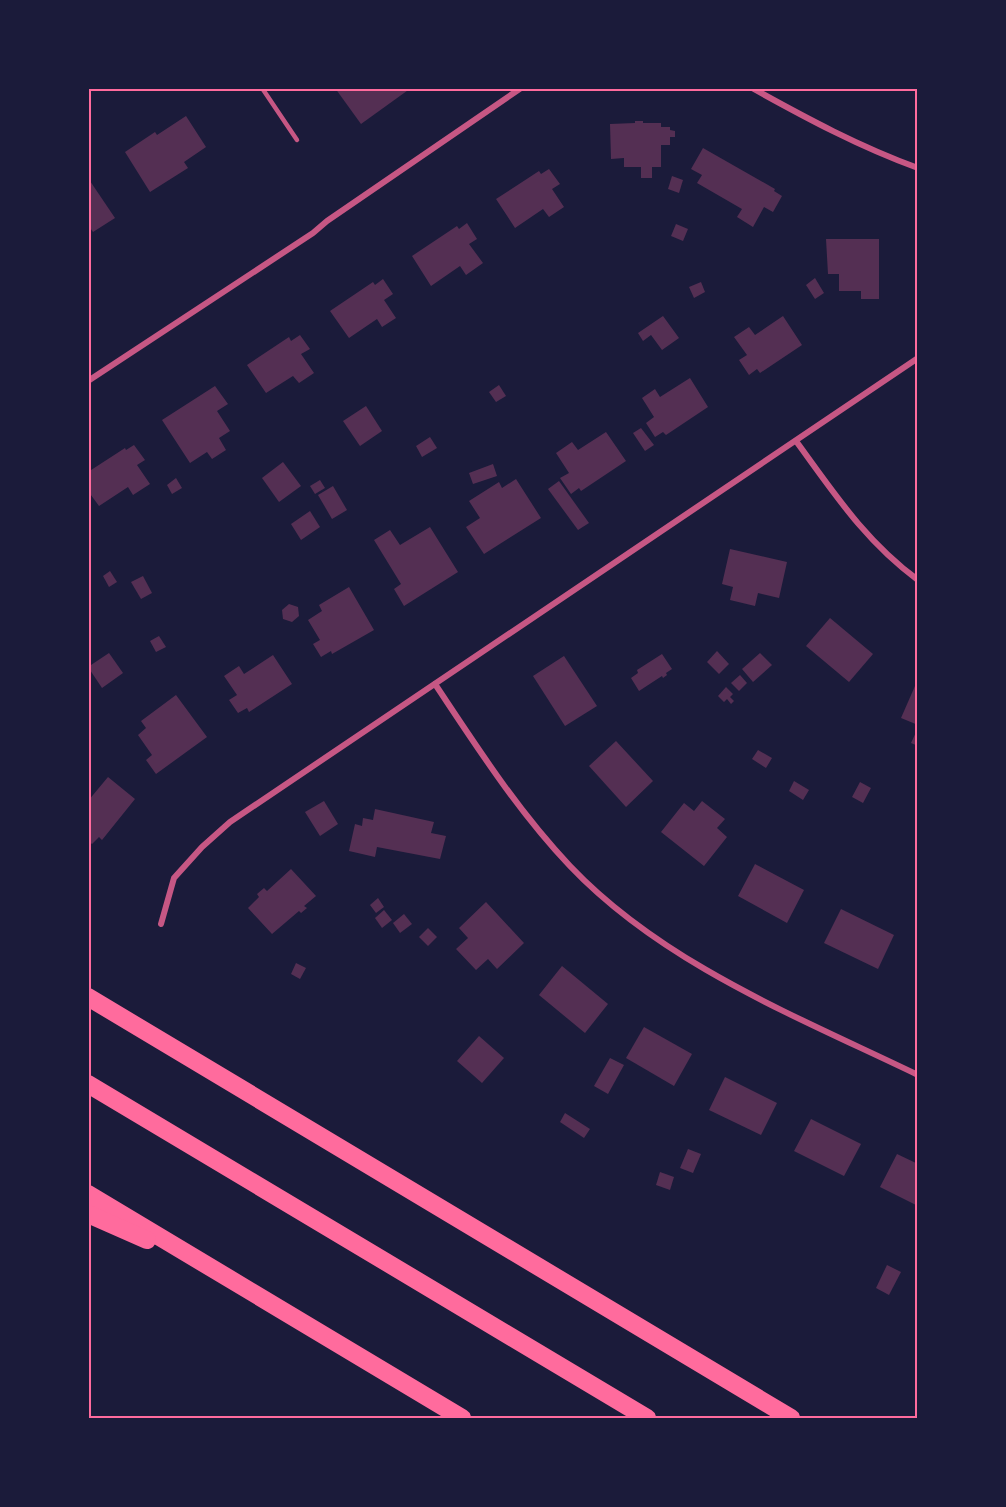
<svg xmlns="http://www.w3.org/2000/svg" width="1006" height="1507" viewBox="0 0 1006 1507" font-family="'IBM Plex Serif',serif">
  <rect width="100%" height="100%" fill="#1b1b3a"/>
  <!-- building -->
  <g fill="#542f53">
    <polygon points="335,88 411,88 361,124"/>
    <polygon points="186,116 206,147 184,162 188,168 150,192 125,152 155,132 157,135"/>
    <polygon points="635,121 643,121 643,123 661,123 661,127 670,127 670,130 675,131 675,137 670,137 670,145 661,145 661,167 652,167 652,178 641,178 641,167 624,167 624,158 611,159 610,124 635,123"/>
    <polygon points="703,148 775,189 774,191 782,196 773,212 764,207 753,227 737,217 742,209 697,183 702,175 691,169"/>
    <polygon points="549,169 560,184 552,189 564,207 549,217 543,209 515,228 496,199 539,171 541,174"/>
    <polygon points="672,176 683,180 679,193 668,189"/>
    <polygon points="88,178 115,218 93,232 88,225"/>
    <polygon points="467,223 477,239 469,244 483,263 466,275 460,266 431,286 412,256 457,226 459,229"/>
    <polygon points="676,224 688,229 683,241 671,236"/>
    <polygon points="826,239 879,239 879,299 861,299 861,291 839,291 839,274 828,274"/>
    <polygon points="815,278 824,293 815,299 806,285"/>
    <polygon points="383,279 393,294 384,300 396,318 382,327 377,319 349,338 330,311 373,282 375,285"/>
    <polygon points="701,282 705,292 694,298 689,287"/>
    <polygon points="663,316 679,338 662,350 651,335 643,341 638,333"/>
    <polygon points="783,316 802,345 760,373 757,369 749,375 739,360 747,355 734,337 749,327 755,335"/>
    <polygon points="300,335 310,349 301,354 314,373 299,383 293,376 266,393 247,365 289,337 291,341"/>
    <polygon points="690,378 708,407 666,435 663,432 655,437 646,423 654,417 642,398 655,389 660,397"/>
    <polygon points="499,385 506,396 496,402 489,392"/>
    <polygon points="215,386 228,404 217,411 230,431 219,438 226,450 212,459 207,452 190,463 162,420"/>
    <polygon points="366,406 382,431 360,446 343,421"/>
    <polygon points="641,428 654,445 645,451 633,433"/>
    <polygon points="606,432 626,461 581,491 579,488 571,494 560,478 569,473 556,453 572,442 578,450"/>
    <polygon points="430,437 437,448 422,457 416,446"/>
    <polygon points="134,445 145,460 137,465 150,484 133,495 128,487 99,506 88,491 88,472 125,448 126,450"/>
    <polygon points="283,462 301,486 279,502 262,478"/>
    <polygon points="493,464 497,476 473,484 469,473"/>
    <polygon points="176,478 182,488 172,494 167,485"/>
    <polygon points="516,479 541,518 484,554 466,527 480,518 469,501 499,482 502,488"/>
    <polygon points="320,480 325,488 315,494 310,486"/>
    <polygon points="559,481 589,523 578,530 548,489"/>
    <polygon points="333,486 347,510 332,519 318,495"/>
    <polygon points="310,511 320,527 301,540 291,524"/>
    <polygon points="430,527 458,572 404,606 394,589 401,584 374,540 390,530 400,545"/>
    <polygon points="730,549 787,562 779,598 758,593 755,606 730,600 733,587 722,584"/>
    <polygon points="110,571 117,582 109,587 103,576"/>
    <polygon points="143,576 152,593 141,599 131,582"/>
    <polygon points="349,587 374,630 332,654 331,651 321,657 313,644 320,640 308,620 322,611 319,605"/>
    <polygon points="289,604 298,607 299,616 292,622 283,619 282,610"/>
    <polygon points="830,618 873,654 849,682 806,646"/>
    <polygon points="159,636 166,647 156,652 150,641"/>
    <polygon points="717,651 729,664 719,674 707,662"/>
    <polygon points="109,653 123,673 102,688 88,667"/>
    <polygon points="760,653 772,665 753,682 742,669"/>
    <polygon points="662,654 672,669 666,673 667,675 663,678 662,676 639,691 631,678 638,673 637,670"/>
    <polygon points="273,655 292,684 249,712 247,708 238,713 229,700 237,695 224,676 239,666 244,674"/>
    <polygon points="564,656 597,706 565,726 533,676"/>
    <polygon points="740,675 747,683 739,691 731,683"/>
    <polygon points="915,686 918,687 918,725 901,718"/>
    <polygon points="726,687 733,694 730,697 734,701 731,704 727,699 724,702 718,696"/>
    <polygon points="176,695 207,737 156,774 146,760 152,755 138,735 146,728 141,721"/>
    <polygon points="918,728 918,746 911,743"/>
    <polygon points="616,741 653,781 626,807 589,766"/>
    <polygon points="758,750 772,758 766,768 752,759"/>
    <polygon points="108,777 135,799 102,840 99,837 92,844 88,841 88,801"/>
    <polygon points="794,781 809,790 803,800 789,791"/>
    <polygon points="860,782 871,788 863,803 852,797"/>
    <polygon points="324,801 338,824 320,836 305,812"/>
    <polygon points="702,801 725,819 717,828 727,837 704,866 661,832 684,803 694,811"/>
    <polygon points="375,809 434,822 431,833 446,836 440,859 377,847 375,857 349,851 355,824 362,826 363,818 373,820"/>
    <polygon points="755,864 804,890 787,923 738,896"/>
    <polygon points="291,869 316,896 304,906 307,908 301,913 299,911 272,934 248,908 259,897 257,894 264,888 267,891"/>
    <polygon points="378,898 384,907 376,913 370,905"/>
    <polygon points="486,902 524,943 497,969 488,959 476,970 456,949 468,938 459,928"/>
    <polygon points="841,909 894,935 878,969 824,943"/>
    <polygon points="384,910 392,920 382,928 375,918"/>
    <polygon points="404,914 412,924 400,933 393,923"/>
    <polygon points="428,928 437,937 428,946 419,937"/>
    <polygon points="296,963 306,968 300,979 291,974"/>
    <polygon points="562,966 608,1004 585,1033 539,995"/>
    <polygon points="644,1027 692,1054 674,1086 626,1058"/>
    <polygon points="479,1036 504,1058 482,1083 457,1061"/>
    <polygon points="610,1058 624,1065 608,1094 594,1086"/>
    <polygon points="725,1077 777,1103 761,1135 709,1110"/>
    <polygon points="565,1113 590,1129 584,1138 560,1122"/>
    <polygon points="811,1119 861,1144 844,1176 794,1151"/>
    <polygon points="688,1149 701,1154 693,1173 680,1168"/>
    <polygon points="897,1154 918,1164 918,1206 880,1187"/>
    <polygon points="660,1172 674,1177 670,1190 656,1185"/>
    <polygon points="887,1265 901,1272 889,1295 876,1288"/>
  </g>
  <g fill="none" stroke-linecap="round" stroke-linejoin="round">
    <!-- service -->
    <polyline stroke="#c65784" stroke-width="4.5" points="262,88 297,140"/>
    <!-- minor -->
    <g stroke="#c65784" stroke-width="6">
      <path d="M752,88C806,118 860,147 918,168"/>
      <polyline points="88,381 313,233 327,221 521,88"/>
      <path d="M796,441C834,493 865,541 918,580"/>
      <path d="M435,684C477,747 517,810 570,866C663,964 798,1017 918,1075"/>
      <polyline points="161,924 174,878 202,847 230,822 918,358"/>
    </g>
    <!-- motorway -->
    <g stroke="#ff6b9d" stroke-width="18">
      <polyline points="88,997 791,1418"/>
      <polyline points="88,1084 647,1418"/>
      <polyline points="88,1194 462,1418"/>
      <polyline points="88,1214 147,1240"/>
    </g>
  </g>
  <!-- border -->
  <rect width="1006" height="1507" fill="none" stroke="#1b1b3a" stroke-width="180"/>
  <rect x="90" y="90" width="826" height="1327" fill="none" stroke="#ff6b9d" stroke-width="2"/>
</svg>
